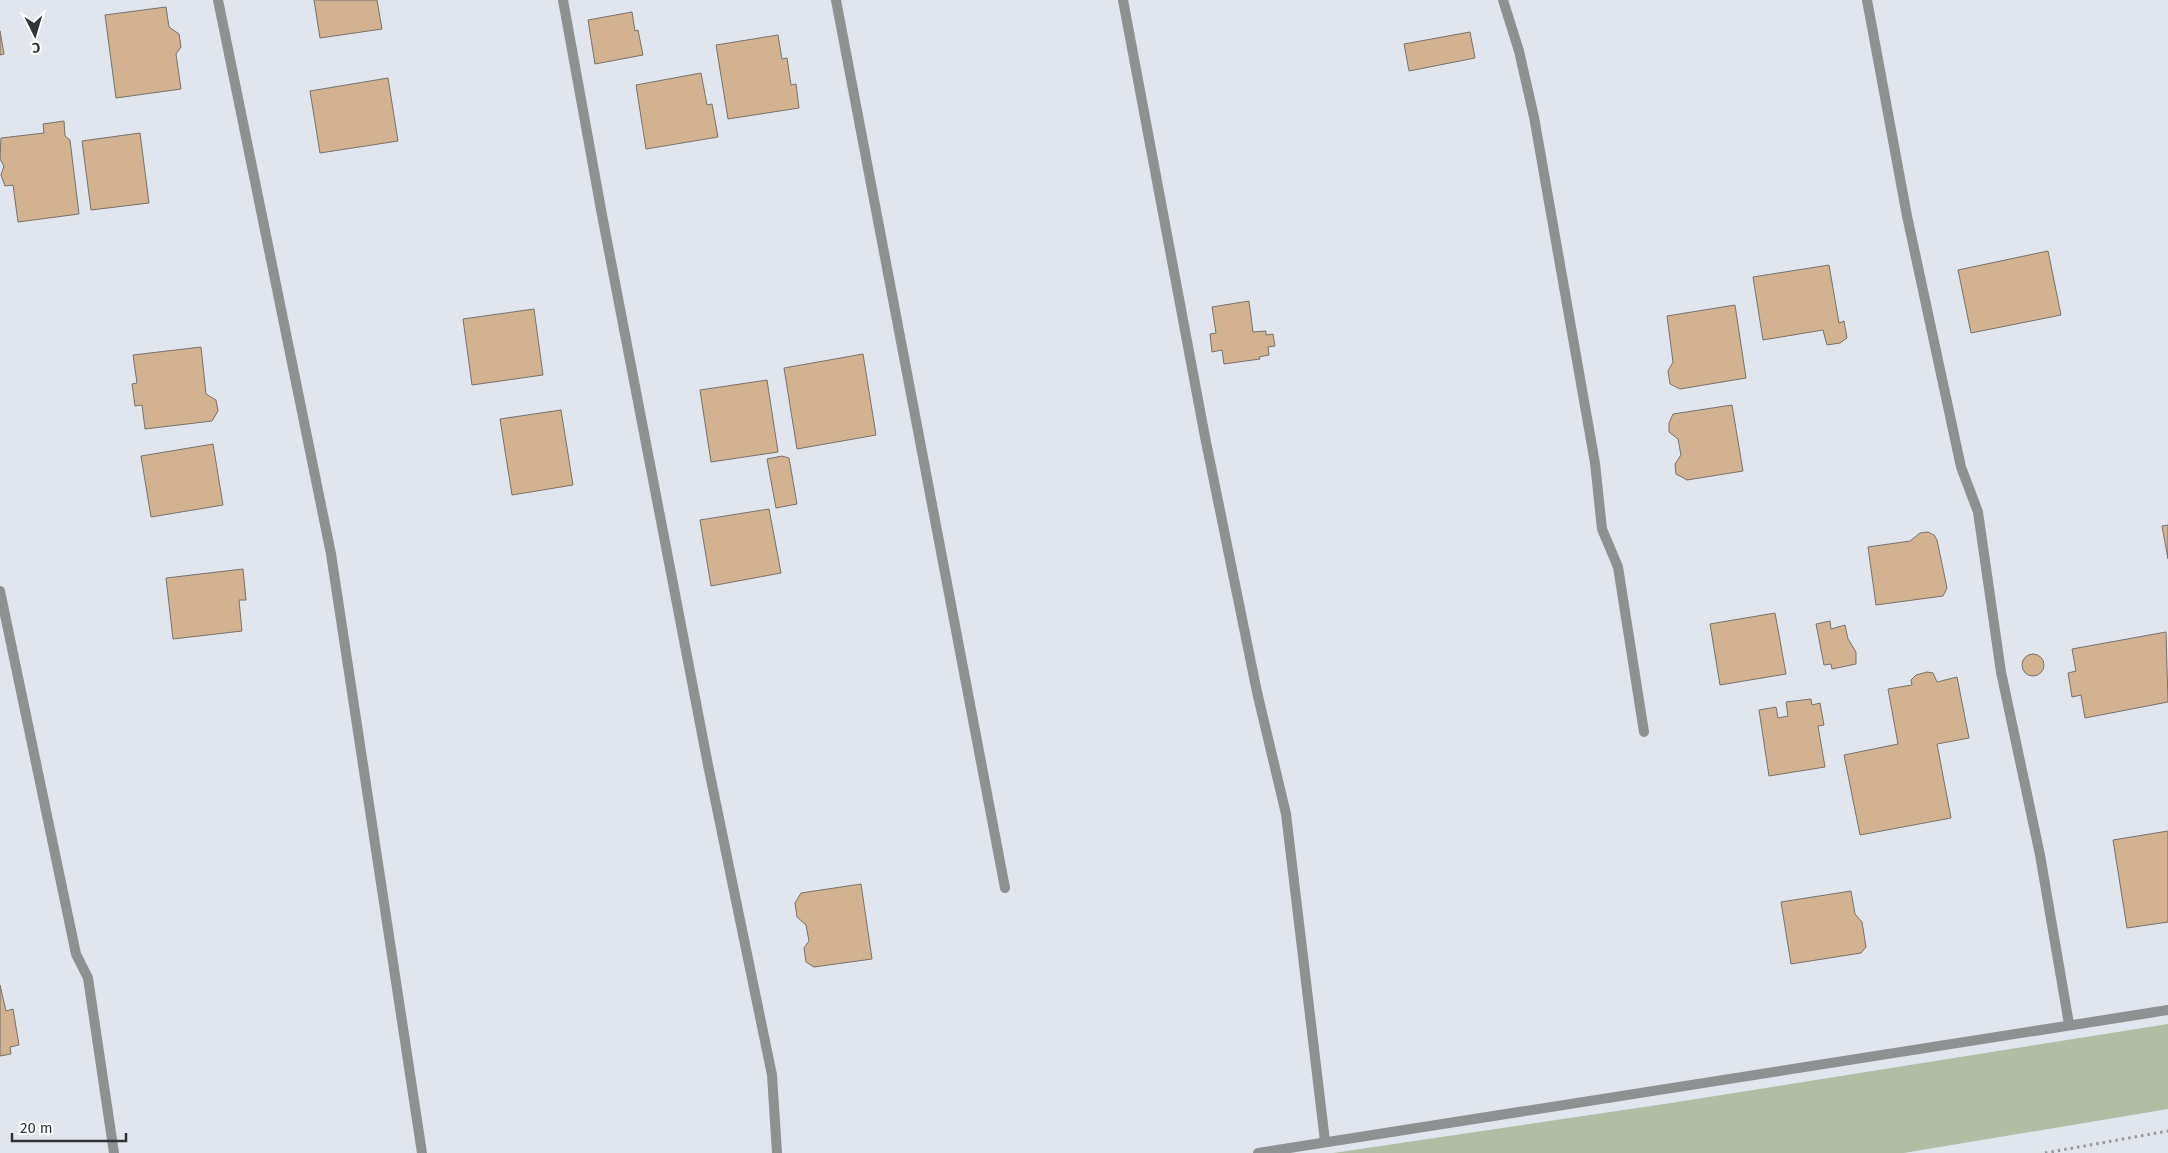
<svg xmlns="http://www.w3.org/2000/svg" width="2168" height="1153" viewBox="0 0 2168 1153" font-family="'Fira Sans',sans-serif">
  <rect width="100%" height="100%" fill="#e1e6ee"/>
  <!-- green -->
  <polygon fill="#b1bda5" points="2168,1024 2168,1109 1904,1153 1333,1153 1671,1103"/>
  <!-- building -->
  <g fill="#d2b291" stroke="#77716b">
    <polygon points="314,0 377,0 382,29 320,38"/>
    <polygon points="166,7 169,27 179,34 181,47 176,54 181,89 116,98 105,15"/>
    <polygon points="632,12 635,31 638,30 643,55 595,64 588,20"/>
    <polygon points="0,31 4,54 0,55"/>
    <polygon points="1470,32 1475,58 1409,71 1404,44"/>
    <polygon points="778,35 782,59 787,58 791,85 796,84 799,108 728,119 716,45"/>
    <polygon points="701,73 707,105 712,104 718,137 646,149 636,85"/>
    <polygon points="388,78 398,141 320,153 310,91"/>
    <polygon points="64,121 65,136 70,140 79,214 18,222 13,185 5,186 1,175 4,166 0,159 1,138 44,133 43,124"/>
    <polygon points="140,133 149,203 91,210 82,141"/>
    <polygon points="2048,251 2061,315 1971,333 1958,270"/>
    <polygon points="1829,265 1839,323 1844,321 1847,338 1840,343 1827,345 1823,330 1763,340 1753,277"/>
    <polygon points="1249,301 1253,332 1266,331 1266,335 1273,334 1275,346 1268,347 1269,355 1259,357 1260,359 1224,364 1222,350 1212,352 1210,334 1216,333 1212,307"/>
    <polygon points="1735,305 1746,378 1680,389 1670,384 1668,371 1673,362 1667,316"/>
    <polygon points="534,309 543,375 472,385 463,319"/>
    <polygon points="201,347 206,394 216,400 218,411 212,421 145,429 142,405 135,406 132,384 137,383 133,355"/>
    <polygon points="863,354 876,435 797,449 784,368"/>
    <polygon points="767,380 778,452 711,462 700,390"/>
    <polygon points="1732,405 1743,471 1687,480 1676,474 1675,464 1681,455 1678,439 1669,432 1669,423 1673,414"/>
    <polygon points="561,410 573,485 512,495 500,419"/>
    <polygon points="213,444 223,505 151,517 141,456"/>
    <polygon points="782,456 789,458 797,504 776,508 767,459"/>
    <polygon points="769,509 781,573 711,586 700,520"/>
    <polygon points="2168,525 2168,559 2162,526"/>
    <polygon points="1928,532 1934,535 1937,540 1947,588 1943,596 1876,605 1868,547 1910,541 1920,533"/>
    <polygon points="243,569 246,600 239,600 242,631 173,639 166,578"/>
    <polygon points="1775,613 1786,674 1720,685 1710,624"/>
    <polygon points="1830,621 1831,629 1845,625 1848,639 1856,652 1856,664 1832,669 1831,664 1824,665 1816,624"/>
    <polygon points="2166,632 2168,702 2085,718 2081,695 2072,697 2068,673 2076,671 2072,649"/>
    <circle cx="2033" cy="665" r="11"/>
    <polygon points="1927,672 1933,673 1937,682 1957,677 1969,738 1937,744 1951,818 1860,835 1844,755 1898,744 1888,689 1912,685 1911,680 1916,675"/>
    <polygon points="1811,699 1812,705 1820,703 1824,725 1818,726 1825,767 1769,776 1759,710 1776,707 1778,718 1788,716 1786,702"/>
    <polygon points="2168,831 2168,922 2127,928 2113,840"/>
    <polygon points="861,884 872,959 814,967 806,962 804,948 809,941 806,925 797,917 795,903 801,893"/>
    <polygon points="1851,891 1855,914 1862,922 1866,947 1861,953 1791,964 1781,902"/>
    <polygon points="0,985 6,1011 13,1009 19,1045 10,1047 11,1054 0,1056"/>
  </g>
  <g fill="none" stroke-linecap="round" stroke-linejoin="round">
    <!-- path -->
    <polyline stroke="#94989e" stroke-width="3" stroke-dasharray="2.5 4" stroke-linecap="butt" points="2045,1153 2168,1131"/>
    <!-- street -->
    <g stroke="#8d9192" stroke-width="10">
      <polyline points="218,0 331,554 422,1153"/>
      <polyline points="563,0 602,215 708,765 772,1075 777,1153"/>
      <polyline points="836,0 1005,888"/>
      <polyline points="1123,0 1205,437 1257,692 1286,814 1325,1141"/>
      <polyline points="1503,0 1519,51 1534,117 1595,463 1602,529 1618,567 1644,732"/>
      <polyline points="1867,0 1907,216 1961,467 1978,512 2001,672 2040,855 2069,1024"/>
      <polyline points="0,591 76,954 88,978 114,1153"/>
      <polyline points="1258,1153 2168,1010"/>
    </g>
  </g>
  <!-- north arrow -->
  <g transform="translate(35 35) rotate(175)" stroke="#ffffff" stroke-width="4" paint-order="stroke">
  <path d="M0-4L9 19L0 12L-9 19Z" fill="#313336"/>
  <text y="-8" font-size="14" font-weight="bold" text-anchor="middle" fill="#313336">С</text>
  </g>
  <!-- scale -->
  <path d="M12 1133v8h114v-8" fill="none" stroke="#313336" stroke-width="2.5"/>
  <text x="20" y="1133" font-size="15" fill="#313336" stroke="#ffffff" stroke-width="4" paint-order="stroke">20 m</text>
</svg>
